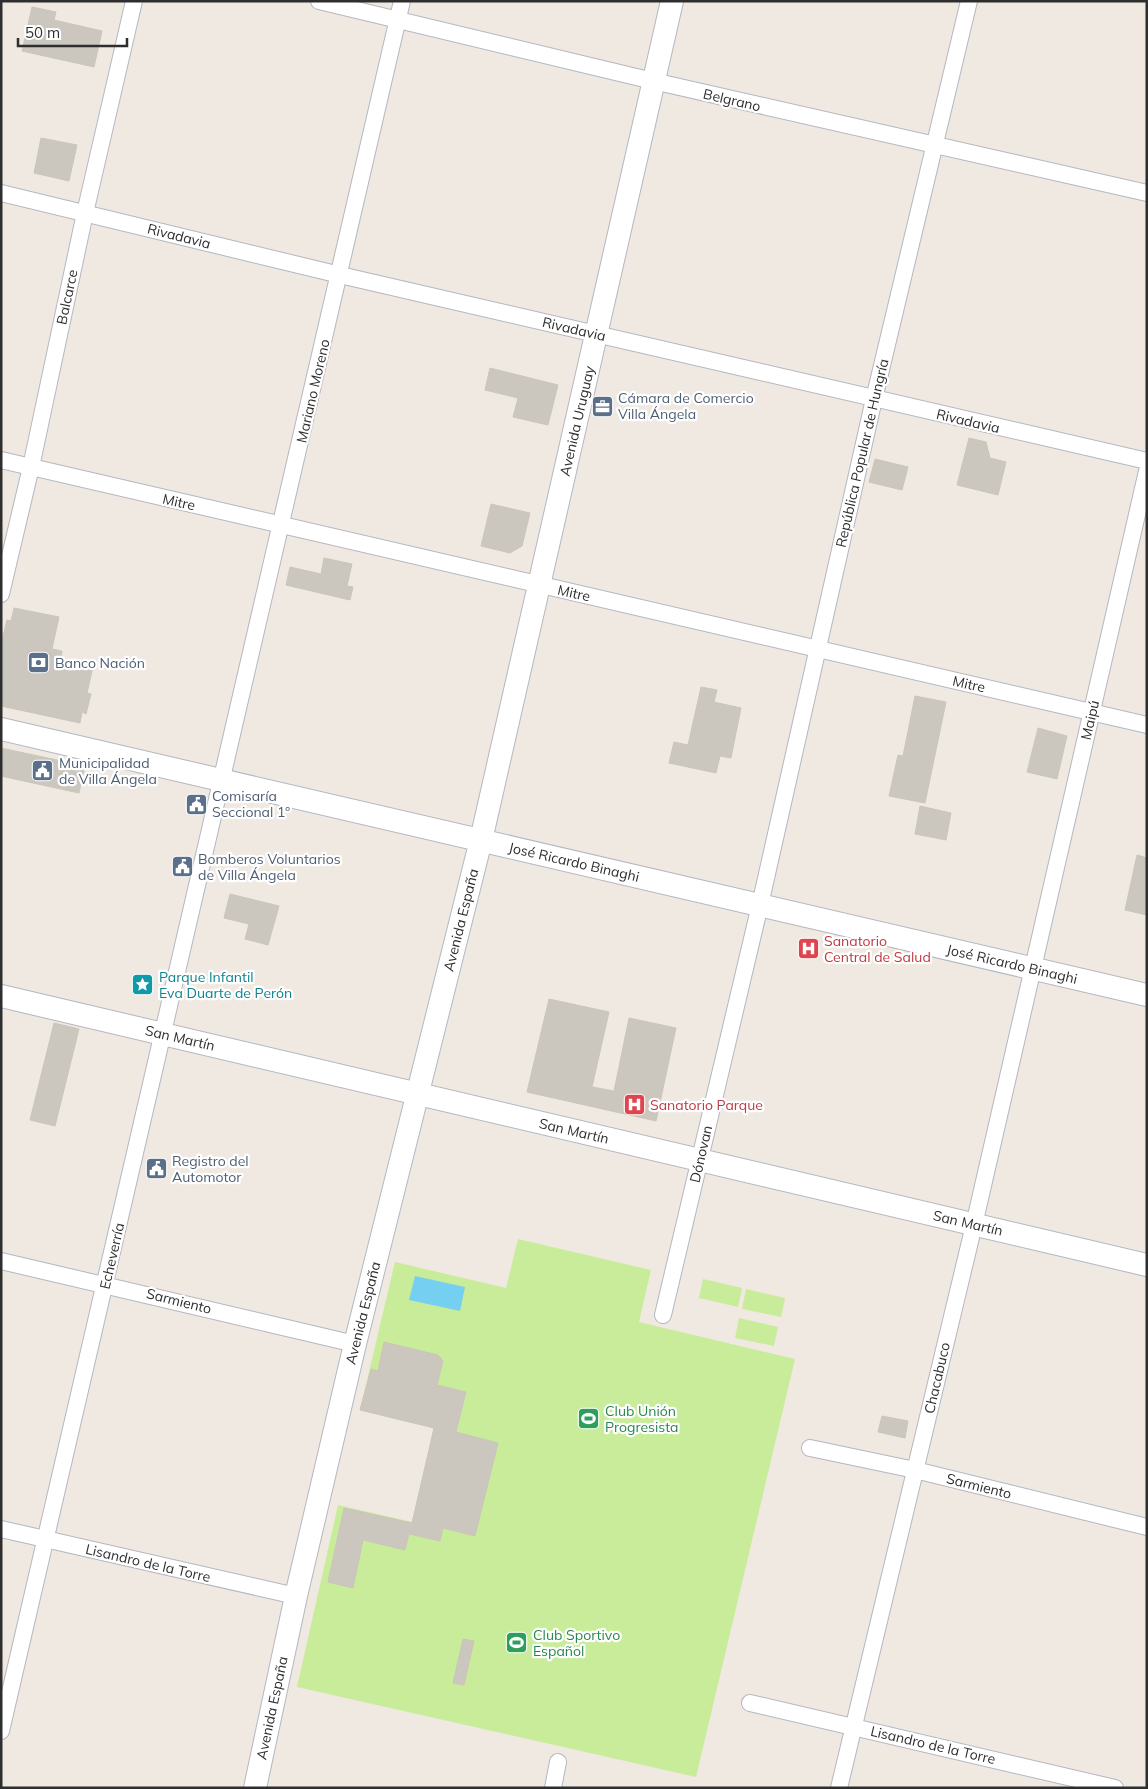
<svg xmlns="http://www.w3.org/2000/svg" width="1148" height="1789" viewBox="0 0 1148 1789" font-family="Mulish,sans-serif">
  <rect width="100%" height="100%" fill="#efe9e1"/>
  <!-- pitch -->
  <g fill="#c9ec9a">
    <polygon points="518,1239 651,1270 639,1322 795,1359 696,1777 297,1687 338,1505 412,1522 434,1428 360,1410 395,1262 506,1288"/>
    <polygon points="703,1279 742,1288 738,1307 699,1298"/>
    <polygon points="746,1289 785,1298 781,1317 742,1309"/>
    <polygon points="739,1318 778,1327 774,1346 735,1338"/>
  </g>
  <!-- water -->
  <polygon fill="#75cff0" points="415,1276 465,1287 460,1311 409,1300"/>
  <!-- building -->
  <g fill="#cbc7bf" stroke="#cbc5ba">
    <polygon points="32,7 56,12 54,20 102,31 94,67 22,51"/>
    <polygon points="41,138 77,145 69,181 34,173"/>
    <polygon points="490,368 558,385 548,425 513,417 518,398 485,390"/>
    <polygon points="969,438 986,442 990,458 1006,462 998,495 957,485"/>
    <polygon points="875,459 908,467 902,490 869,482"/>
    <polygon points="491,504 530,513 522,546 510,553 481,546"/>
    <polygon points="324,558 352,564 347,586 353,587 350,600 286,585 290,567 321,574"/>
    <polygon points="14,608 59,617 52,649 62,651 61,660 93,667 87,693 91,694 86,714 82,712 80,723 1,706 1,644 7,620 11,621"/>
    <polygon points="701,687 717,690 714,702 741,708 731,758 720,756 716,773 669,763 674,742 688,745"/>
    <polygon points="915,696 946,702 925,803 889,796 898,755 903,756"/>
    <polygon points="1038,728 1067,736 1057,779 1027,772"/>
    <polygon points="1,748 85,766 79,793 1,776"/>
    <polygon points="920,806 951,813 946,840 915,834"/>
    <polygon points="1137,855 1147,858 1147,915 1125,910"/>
    <polygon points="230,894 279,906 268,945 245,939 249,924 224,918"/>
    <polygon points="549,999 609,1012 592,1087 614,1091 629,1018 676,1028 656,1121 527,1092"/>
    <polygon points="54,1023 79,1029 55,1126 30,1120"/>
    <polygon points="384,1342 438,1355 443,1361 437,1385 466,1392 456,1432 498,1443 475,1536 443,1528 440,1541 409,1534 405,1550 363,1540 353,1588 328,1582 344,1508 412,1523 434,1428 360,1410 371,1369 378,1371"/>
    <polygon points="882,1416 908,1421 905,1438 878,1432"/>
    <polygon points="463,1639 474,1641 464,1685 453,1683"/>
  </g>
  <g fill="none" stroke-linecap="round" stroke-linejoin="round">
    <defs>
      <g id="street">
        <polyline points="319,1 653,81 1147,193"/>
        <polyline points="1,193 340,275 1147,461"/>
        <polyline points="1,460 1147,725"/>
        <polyline points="1,594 31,467 85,213 134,1"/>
        <polyline points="1,1261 355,1344"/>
        <polyline points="663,1315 760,905 874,399 969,1"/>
        <polyline points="810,1448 915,1470 1147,1527"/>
        <polyline points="1,1529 296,1596"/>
        <polyline points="750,1703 1115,1788"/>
        <polyline points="1,1731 402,1"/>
        <polyline points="553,1788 558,1762"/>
        <polyline points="839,1788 974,1225 1147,471"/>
      </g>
      <g id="secondary">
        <polyline points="1,729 1147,995"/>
        <polyline points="1,996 1147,1265"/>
        <polyline points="255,1788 296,1596 355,1344 481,840 672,1"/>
      </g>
    </defs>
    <!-- street casing -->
    <use href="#street" stroke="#b4b7c1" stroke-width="18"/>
    <!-- secondary casing -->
    <use href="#secondary" stroke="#b4b7c1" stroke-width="24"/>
    <!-- street -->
    <use href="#street" stroke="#fff" stroke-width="16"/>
    <!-- secondary -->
    <use href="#secondary" stroke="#fff" stroke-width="22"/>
  </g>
  <!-- icons -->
  <defs>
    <symbol id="office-square" viewBox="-11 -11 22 22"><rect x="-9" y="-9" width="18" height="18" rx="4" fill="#5c6f8a" stroke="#fff"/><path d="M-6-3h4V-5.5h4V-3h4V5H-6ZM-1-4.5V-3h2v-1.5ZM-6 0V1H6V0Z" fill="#fff"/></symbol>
    <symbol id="bank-square" viewBox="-11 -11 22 22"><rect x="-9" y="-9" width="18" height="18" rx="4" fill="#5c6f8a" stroke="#fff"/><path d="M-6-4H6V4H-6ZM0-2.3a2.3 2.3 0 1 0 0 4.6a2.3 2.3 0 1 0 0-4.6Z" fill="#fff"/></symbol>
    <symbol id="civic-square" viewBox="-11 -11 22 22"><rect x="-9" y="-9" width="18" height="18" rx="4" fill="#5c6f8a" stroke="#fff"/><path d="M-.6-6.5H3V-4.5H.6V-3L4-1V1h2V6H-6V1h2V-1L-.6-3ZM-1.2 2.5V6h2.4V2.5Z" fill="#fff"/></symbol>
    <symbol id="hospital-square" viewBox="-11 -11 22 22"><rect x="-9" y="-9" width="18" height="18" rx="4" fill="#e0444e" stroke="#fff"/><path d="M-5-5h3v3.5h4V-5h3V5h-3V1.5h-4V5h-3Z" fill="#fff"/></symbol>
    <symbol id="sight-square" viewBox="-11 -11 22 22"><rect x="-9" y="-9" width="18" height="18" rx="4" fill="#0f9aa8" stroke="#fff"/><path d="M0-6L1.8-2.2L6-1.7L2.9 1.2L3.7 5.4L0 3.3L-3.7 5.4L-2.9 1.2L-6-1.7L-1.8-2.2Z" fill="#fff"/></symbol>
    <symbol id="stadium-square" viewBox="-11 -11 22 22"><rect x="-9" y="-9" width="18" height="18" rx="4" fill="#2e9e5b" stroke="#fff"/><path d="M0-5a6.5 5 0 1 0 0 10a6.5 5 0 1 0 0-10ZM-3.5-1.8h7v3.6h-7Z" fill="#fff"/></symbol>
  </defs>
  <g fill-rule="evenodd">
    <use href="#office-square" x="590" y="394" width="25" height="25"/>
    <use href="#bank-square" x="26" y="650" width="25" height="25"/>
    <use href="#civic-square" x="30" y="758" width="25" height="25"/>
    <use href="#civic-square" x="184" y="792" width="25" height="25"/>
    <use href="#civic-square" x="170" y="854" width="25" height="25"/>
    <use href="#hospital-square" x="796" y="936" width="25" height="25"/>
    <use href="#sight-square" x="130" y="972" width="25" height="25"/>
    <use href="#hospital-square" x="622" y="1092" width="25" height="25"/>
    <use href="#civic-square" x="144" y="1156" width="25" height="25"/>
    <use href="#stadium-square" x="576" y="1406" width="25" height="25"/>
    <use href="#stadium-square" x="504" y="1630" width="25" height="25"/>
  </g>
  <g text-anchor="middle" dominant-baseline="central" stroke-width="4.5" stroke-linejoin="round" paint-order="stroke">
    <!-- street labels -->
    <g font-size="14" fill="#2e2e2e" stroke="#fff">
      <text transform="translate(732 100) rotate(13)">Belgrano</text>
      <text transform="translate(179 236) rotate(14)">Rivadavia</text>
      <text transform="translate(67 297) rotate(-78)">Balcarce</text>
      <text transform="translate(574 329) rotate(13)">Rivadavia</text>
      <text transform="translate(313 391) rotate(-77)">Mariano Moreno</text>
      <text transform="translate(577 421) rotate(-77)">Avenida Uruguay</text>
      <text transform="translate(968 421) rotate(13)">Rivadavia</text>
      <text transform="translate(862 453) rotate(-77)">República Popular de Hungría</text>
      <text transform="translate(179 502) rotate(13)">Mitre</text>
      <text transform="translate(574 593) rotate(13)">Mitre</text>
      <text transform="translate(969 684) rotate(13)">Mitre</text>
      <text transform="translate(1090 720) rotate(-77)">Maipú</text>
      <text transform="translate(574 862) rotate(13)">José Ricardo Binaghi</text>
      <text transform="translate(461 920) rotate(-76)">Avenida España</text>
      <text transform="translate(1012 964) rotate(13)">José Ricardo Binaghi</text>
      <text transform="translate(180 1038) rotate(13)">San Martín</text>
      <text transform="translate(574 1131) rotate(13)">San Martín</text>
      <text transform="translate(701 1154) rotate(-77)">Dónovan</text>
      <text transform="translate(968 1223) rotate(13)">San Martín</text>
      <text transform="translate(112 1256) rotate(-77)">Echeverría</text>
      <text transform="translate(179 1301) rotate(14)">Sarmiento</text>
      <text transform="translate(363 1313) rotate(-76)">Avenida España</text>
      <text transform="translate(937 1378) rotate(-77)">Chacabuco</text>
      <text transform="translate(979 1486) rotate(14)">Sarmiento</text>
      <text transform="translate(148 1563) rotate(13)">Lisandro de la Torre</text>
      <text transform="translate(272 1708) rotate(-78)">Avenida España</text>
      <text transform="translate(933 1745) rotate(13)">Lisandro de la Torre</text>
    </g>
    <!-- service labels -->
    <g font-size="14" fill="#4e5e75" stroke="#fff" text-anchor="start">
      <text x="618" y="398">Cámara de Comercio<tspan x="618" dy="16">Villa Ángela</tspan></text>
      <text x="55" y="663">Banco Nación</text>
      <text x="59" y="763">Municipalidad<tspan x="59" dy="16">de Villa Ángela</tspan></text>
      <text x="212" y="796">Comisaría<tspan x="212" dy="16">Seccional 1º</tspan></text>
      <text x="198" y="859">Bomberos Voluntarios<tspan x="198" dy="16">de Villa Ángela</tspan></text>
      <text x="172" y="1161">Registro del<tspan x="172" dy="16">Automotor</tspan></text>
    </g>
    <!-- health labels -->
    <g font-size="14" fill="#be3a42" stroke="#fff" text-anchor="start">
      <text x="824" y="941">Sanatorio<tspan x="824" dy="16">Central de Salud</tspan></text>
      <text x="650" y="1105">Sanatorio Parque</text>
    </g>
    <!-- culture labels -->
    <g font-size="14" fill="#0d838f" stroke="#fff" text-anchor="start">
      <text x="159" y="977">Parque Infantil<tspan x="159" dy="16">Eva Duarte de Perón</tspan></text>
    </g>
    <!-- leisure labels -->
    <g font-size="14" fill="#27864d" stroke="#fff" text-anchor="start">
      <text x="605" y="1411">Club Unión<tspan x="605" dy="16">Progresista</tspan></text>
      <text x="533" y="1635">Club Sportivo<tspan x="533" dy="16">Español</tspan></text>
    </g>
  </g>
  <!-- border -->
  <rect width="1148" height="1789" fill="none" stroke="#2e2e2e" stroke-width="5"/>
  <!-- scale -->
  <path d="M18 38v8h109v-8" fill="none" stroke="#2e2e2e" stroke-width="2.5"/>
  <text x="25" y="38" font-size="15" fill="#2e2e2e" stroke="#ffffff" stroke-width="4" paint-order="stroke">50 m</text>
</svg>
